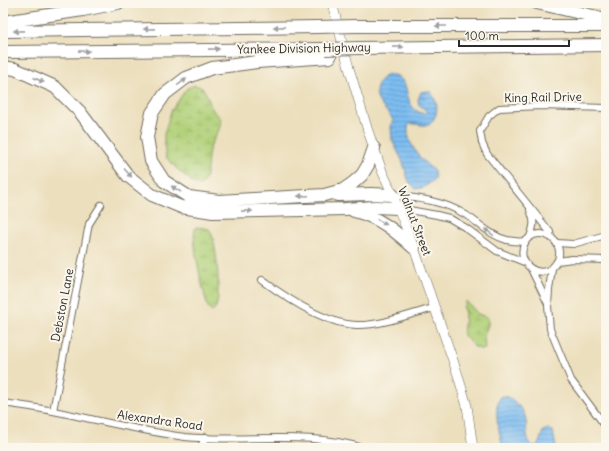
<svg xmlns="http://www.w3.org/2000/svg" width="609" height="451" viewBox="0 0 609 451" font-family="Delius,sans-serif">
  <defs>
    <pattern id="wetland-marsh" width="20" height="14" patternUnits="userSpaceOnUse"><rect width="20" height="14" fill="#b0d078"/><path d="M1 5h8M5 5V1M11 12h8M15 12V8" fill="none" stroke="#98b368"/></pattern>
    <pattern id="water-rules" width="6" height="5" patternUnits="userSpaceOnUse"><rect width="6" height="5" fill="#7dbdf2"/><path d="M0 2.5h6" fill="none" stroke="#679ac4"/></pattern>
  </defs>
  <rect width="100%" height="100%" fill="#fbf7ec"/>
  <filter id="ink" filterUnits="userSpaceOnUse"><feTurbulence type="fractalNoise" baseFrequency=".025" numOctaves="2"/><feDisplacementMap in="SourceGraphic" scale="8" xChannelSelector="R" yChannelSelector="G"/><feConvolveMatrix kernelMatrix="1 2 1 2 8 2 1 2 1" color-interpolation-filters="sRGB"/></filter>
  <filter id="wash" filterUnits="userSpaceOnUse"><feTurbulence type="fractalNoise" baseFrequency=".012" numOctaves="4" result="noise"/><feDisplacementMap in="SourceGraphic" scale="16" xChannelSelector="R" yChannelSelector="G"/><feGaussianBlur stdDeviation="0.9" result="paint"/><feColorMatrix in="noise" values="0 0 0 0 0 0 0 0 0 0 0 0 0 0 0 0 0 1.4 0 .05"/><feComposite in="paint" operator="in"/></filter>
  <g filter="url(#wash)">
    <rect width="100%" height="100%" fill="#ecdfbd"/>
    <!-- wetland -->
    <g fill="url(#wetland-marsh)" stroke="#6e7e52">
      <path d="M195,85C209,88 207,102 214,112C217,115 221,116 221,121C221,130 213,139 210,147C205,161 211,175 200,186L192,182L174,166L166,157L164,144V134L171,111L187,88Z"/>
      <path d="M196,227L209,229C217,239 221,296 216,307C214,310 214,310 211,311L207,305C204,292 189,236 196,227Z"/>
      <polygon points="466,301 478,314 488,318 488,325 484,335 485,349 482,350 473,346 463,334 465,313 463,308"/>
    </g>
    <!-- water -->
    <g fill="url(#water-rules)" stroke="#54748e">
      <path d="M388,74C391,75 395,75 397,76C413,85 401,109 425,114L426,110L419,105L418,100L421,92L427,91L431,92C439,104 439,115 429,125C421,126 415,123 409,124C403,139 422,163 434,170L435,179L423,188L416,189L409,182L402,160L392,140L391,127L393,120C390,113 383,109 379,102C373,91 377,80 388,74Z"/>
      <path d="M502,396C507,396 509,398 513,401C517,405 522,408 524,413C529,423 523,439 533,446H537L539,443L543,431L548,429L553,431L556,448H503C500,435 491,406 502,396Z"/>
    </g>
  </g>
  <g filter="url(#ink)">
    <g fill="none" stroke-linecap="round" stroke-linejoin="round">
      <defs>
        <g id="minor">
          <path d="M393,195C418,198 445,201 466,215C480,224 491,236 507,240C512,241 521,242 525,241C527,240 529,238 530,237C536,233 544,233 550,237C559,242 562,255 556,263C542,284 512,263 526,241"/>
          <polyline points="398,208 437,215 449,218 466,228 497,251 524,262"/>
          <path d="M530,210C535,222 534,225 530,237"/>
          <polyline points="551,237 550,232 487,154 482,143 480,131 489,116 499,108 541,106 606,108"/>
          <polyline points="557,243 573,244 606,235"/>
          <polyline points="558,261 572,259 606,260"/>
          <polyline points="552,268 549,290 548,306 550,329 571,380 606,427"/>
          <polyline points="531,269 548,304"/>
          <path d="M262,280C285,297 326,324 356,325C381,326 410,314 434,308"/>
          <path d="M3,403C18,405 33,407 48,410C94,419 139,431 185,437C244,443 307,430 363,448"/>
          <polyline points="53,411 89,224 101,205"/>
          <polyline points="200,448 206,437"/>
        </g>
        <polyline id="secondary" points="332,3 349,68 368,131 382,171 393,195 414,248 457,372 467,406 473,448"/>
        <g id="motorway">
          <polyline points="537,3 606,19"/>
          <polyline points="3,22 83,10 118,3"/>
          <polyline points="355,26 606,26"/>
          <polyline points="3,31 318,27"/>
          <polyline points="359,48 606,45"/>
          <polyline points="3,52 325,49"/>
          <polyline points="330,57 257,62 212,68 186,78 165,94 152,113 147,137 151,161 164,181 189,197 219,201 324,195 343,190 353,183 362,175 368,165 374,148"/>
          <polyline points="3,67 15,69 55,87 80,112 128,176 152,195 181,207 213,212 345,209 375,207 398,208"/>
          <polyline points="337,195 371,194 393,195"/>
          <path d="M354,211C379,217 395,231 414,248"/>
        </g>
      </defs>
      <!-- minor casing -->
      <use href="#minor" stroke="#6f6a5e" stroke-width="8"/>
      <!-- secondary casing -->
      <use href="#secondary" stroke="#6f6a5e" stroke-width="10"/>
      <!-- motorway casing -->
      <use href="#motorway" stroke="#6f6a5e" stroke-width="14"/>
      <!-- minor -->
      <use href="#minor" stroke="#fff" stroke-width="6"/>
      <!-- secondary -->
      <use href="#secondary" stroke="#fff" stroke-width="9"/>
      <!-- motorway -->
      <use href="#motorway" stroke="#fff" stroke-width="12"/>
      <defs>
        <g id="motorway-bridge">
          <polyline points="318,27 355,26"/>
          <polyline points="325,49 359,48"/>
        </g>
      </defs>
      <!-- motorway-bridge casing -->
      <use href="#motorway-bridge" stroke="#6f6a5e" stroke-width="14" stroke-linecap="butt"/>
      <!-- motorway-bridge -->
      <use href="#motorway-bridge" stroke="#fff" stroke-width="12"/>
    </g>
    <!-- one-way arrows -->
    <defs><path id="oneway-solid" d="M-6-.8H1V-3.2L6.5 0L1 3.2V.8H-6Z"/></defs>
    <g fill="#a0a0a0">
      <use href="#oneway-solid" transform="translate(441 26) rotate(-180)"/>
      <use href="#oneway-solid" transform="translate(279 27) rotate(179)"/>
      <use href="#oneway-solid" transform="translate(149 29) rotate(179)"/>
      <use href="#oneway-solid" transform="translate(19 31) rotate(179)"/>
      <use href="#oneway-solid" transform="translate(398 47) rotate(-1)"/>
      <use href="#oneway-solid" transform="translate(214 49) rotate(-1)"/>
      <use href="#oneway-solid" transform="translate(84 51) rotate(-1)"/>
      <use href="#oneway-solid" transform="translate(39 80) rotate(24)"/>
      <use href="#oneway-solid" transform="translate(182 82) rotate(-36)"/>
      <use href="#oneway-solid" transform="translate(128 173) rotate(48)"/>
      <use href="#oneway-solid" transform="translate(176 189) rotate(-148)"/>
      <use href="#oneway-solid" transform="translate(303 196) rotate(177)"/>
      <use href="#oneway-solid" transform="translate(247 211) rotate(-1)"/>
      <use href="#oneway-solid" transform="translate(382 222) rotate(30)"/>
      <use href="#oneway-solid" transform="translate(489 232) rotate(-144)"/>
    </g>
  </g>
  <g text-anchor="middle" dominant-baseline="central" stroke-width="4" stroke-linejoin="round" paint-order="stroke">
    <!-- street labels -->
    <g font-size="12" fill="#2b2b2b" stroke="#fbf7ec">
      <text transform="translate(304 48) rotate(-1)">Yankee Division Highway</text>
      <text transform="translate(543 97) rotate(-1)">King Rail Drive</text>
      <text transform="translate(415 221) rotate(69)">Walnut Street</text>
      <text transform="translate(62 305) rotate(-79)">Debston Lane</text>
      <text transform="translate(160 420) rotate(8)">Alexandra Road</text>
    </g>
  </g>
  <!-- margin -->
  <rect width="609" height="451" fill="none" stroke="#fbf7ec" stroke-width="16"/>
  <!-- scale -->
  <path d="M459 40v6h110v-6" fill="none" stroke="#2b2b2b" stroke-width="2"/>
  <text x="465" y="40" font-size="12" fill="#2b2b2b" stroke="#fbf7ec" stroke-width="3" paint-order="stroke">100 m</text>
</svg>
